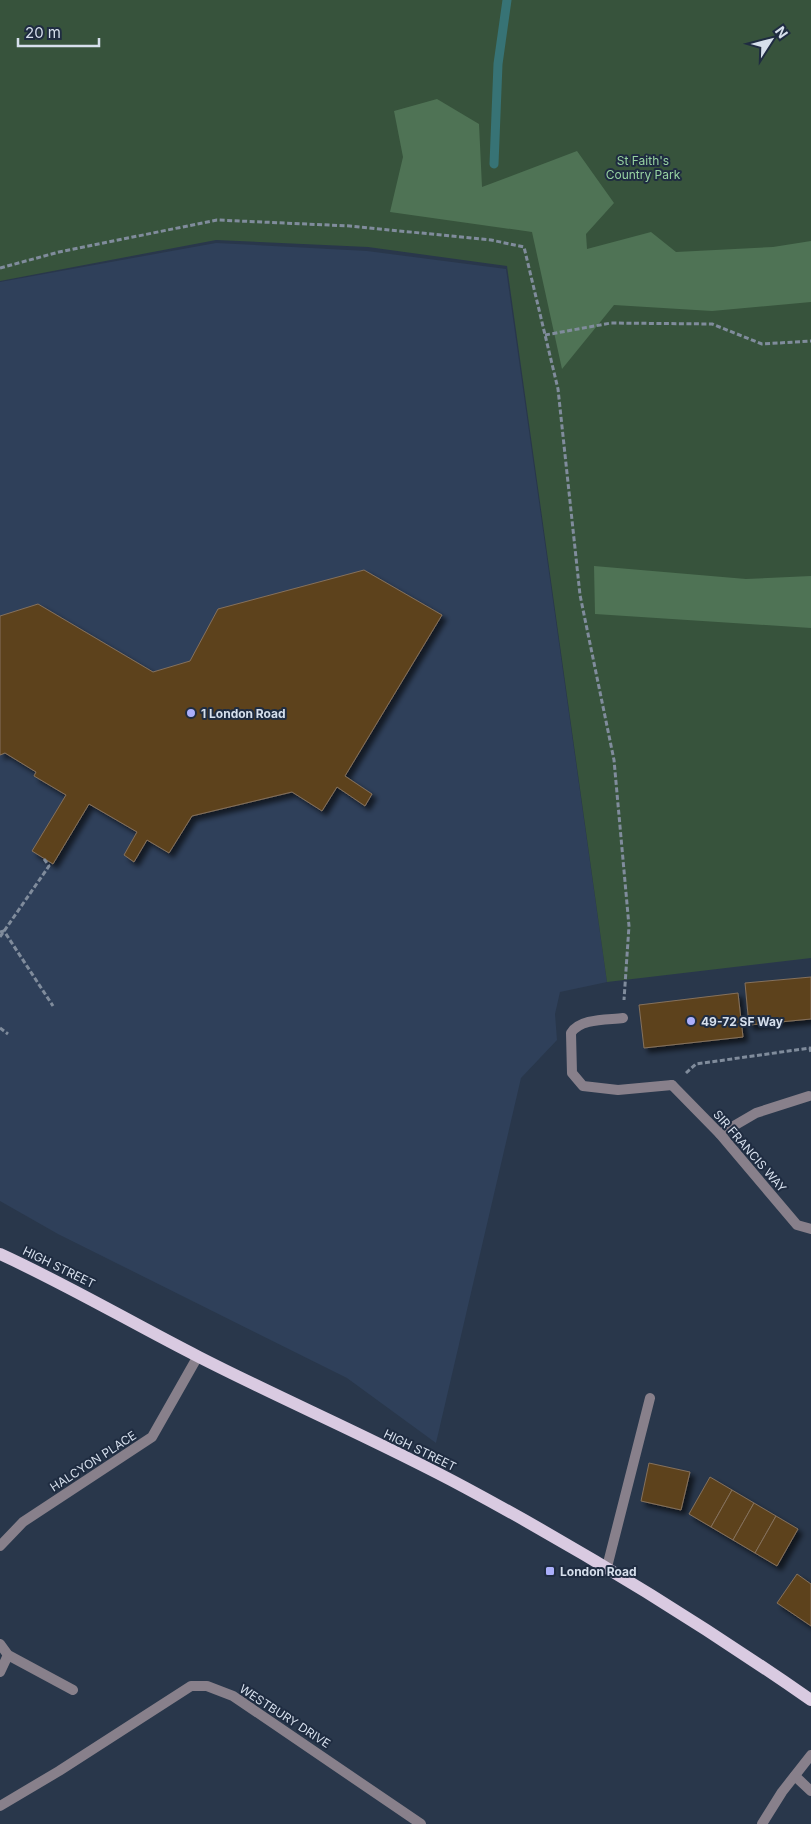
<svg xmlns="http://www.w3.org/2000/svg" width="811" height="1824" viewBox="0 0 811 1824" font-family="Inter,sans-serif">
  <defs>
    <filter id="shadow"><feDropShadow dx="4.5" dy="4.5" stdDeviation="2.5" flood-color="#0009"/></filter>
  </defs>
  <rect width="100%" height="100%" fill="#29374b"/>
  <!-- built -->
  <polygon fill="#2f405a" points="216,243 367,251 506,269 607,982 560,992 555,1014 557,1040 521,1078 436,1443 347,1378 58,1234 0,1201 0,282"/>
  <!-- green -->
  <polygon fill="#37533c" points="0,0 811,0 811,958 607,982 507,266 368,247 216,240 0,281"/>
  <!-- forest -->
  <g fill="#4f7355">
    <polygon points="437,99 479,124 482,187 577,151 614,203 586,234 587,249 651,232 676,252 773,247 811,241 811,302 712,311 614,305 562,369 532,232 390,212 403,157 394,111"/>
    <polygon points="594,566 746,579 811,576 811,628 595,614"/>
  </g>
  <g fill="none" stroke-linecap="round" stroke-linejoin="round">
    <!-- stream -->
    <polyline stroke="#377375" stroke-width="9" points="494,164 498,64 507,0"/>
  </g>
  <!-- building -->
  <g fill="#5d421f" stroke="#85715b" filter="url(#shadow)">
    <polygon points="364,570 442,615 345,776 372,794 365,806 337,787 322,811 292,792 192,816 169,853 147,840 134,862 124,855 137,832 89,804 53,864 32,851 66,795 34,776 36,772 5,753 0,755 0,616 38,604 153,672 190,661 218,609"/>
    <polygon points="811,977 811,1019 749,1025 745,983"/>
    <polygon points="738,993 743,1037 644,1048 639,1005"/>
    <polygon points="649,1463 690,1472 681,1510 641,1501"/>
    <polygon points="710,1477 732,1490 711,1527 689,1514"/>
    <polygon points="732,1490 754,1503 733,1540 711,1527"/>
    <polygon points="754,1503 776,1516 755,1553 733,1540"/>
    <polygon points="776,1516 798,1529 777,1566 755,1553"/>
    <polygon points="797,1574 811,1584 811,1626 777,1603"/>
  </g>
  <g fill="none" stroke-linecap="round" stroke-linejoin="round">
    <!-- path -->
    <g stroke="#808c9c" stroke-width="3" stroke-dasharray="5 2.5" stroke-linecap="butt">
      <polyline points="0,268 59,252 217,220 350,226 491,240 524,247 558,389 580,595 614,760 629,926 624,1000"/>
      <polyline points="545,335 611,323 712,324 762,344 811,341"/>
      <polyline points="0,932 4,931 53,1006"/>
      <polyline points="0,937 49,866 44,859"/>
      <polyline points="0,1028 8,1034"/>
      <polyline points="686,1073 696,1064 810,1048 811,1053"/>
    </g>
    <!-- service -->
    <g stroke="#88808b" stroke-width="10">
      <path d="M623,1018C608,1020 580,1018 571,1033L572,1073L583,1086L618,1090L672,1085"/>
      <polyline points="607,1567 650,1398"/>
      <polyline points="795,1776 811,1791"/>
    </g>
    <!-- minor -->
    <g stroke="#88808b" stroke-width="10">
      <polyline points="672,1085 720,1134 797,1225 811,1229"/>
      <polyline points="720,1134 756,1113 809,1096"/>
      <polyline points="0,1546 23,1522 152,1437 198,1356"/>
      <polyline points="0,1644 8,1655 73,1690"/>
      <polyline points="0,1672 8,1655"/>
      <polyline points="0,1806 59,1771 191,1686 207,1686 233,1696 421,1824"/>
      <polyline points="762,1824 782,1792 811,1755"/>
    </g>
    <!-- primary -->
    <path stroke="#d9cae1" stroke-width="12" d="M0,1254C68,1285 132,1323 199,1357C287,1402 379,1441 466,1488C585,1552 700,1623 811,1700"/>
  </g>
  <!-- markers -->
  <g fill="#abaffb" stroke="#1f2c41" stroke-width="2">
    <circle cx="191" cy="713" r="5"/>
    <circle cx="691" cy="1021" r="5"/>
    <rect x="545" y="1566" width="10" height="10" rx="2.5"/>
  </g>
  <g text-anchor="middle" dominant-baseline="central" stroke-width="4" stroke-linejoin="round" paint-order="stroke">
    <!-- park labels -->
    <g font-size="12" fill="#97d2a1" stroke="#1f2c41">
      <text x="643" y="160">St Faith's<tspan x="643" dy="14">Country Park</tspan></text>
    </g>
    <!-- poi labels -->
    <g font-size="12" font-weight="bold" fill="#d6dfec" stroke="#1f2c41" text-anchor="start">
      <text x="201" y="713">1 London Road</text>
      <text x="701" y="1021">49-72 SF Way</text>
      <text x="560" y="1571">London Road</text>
    </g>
    <!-- street labels -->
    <g font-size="12" fill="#d6dfec" stroke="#1f2c41">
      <text transform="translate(750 1151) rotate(49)">SIR FRANCIS WAY</text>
      <text transform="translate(59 1267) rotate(26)">HIGH STREET</text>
      <text transform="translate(420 1450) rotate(26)">HIGH STREET</text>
      <text transform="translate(93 1461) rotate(-33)">HALCYON PLACE</text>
      <text transform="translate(285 1716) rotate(33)">WESTBURY DRIVE</text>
    </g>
  </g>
  <!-- north arrow -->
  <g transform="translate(771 40) rotate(54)" stroke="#1f2c41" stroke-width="4" paint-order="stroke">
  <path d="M0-4L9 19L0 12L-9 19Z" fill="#d6dfec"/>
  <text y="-8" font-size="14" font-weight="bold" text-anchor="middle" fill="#d6dfec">N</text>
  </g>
  <!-- scale -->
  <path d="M18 38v8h81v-8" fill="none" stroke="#d6dfec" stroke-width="2.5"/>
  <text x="25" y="38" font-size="15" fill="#d6dfec" stroke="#1f2c41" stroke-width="4" paint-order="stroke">20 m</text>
</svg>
